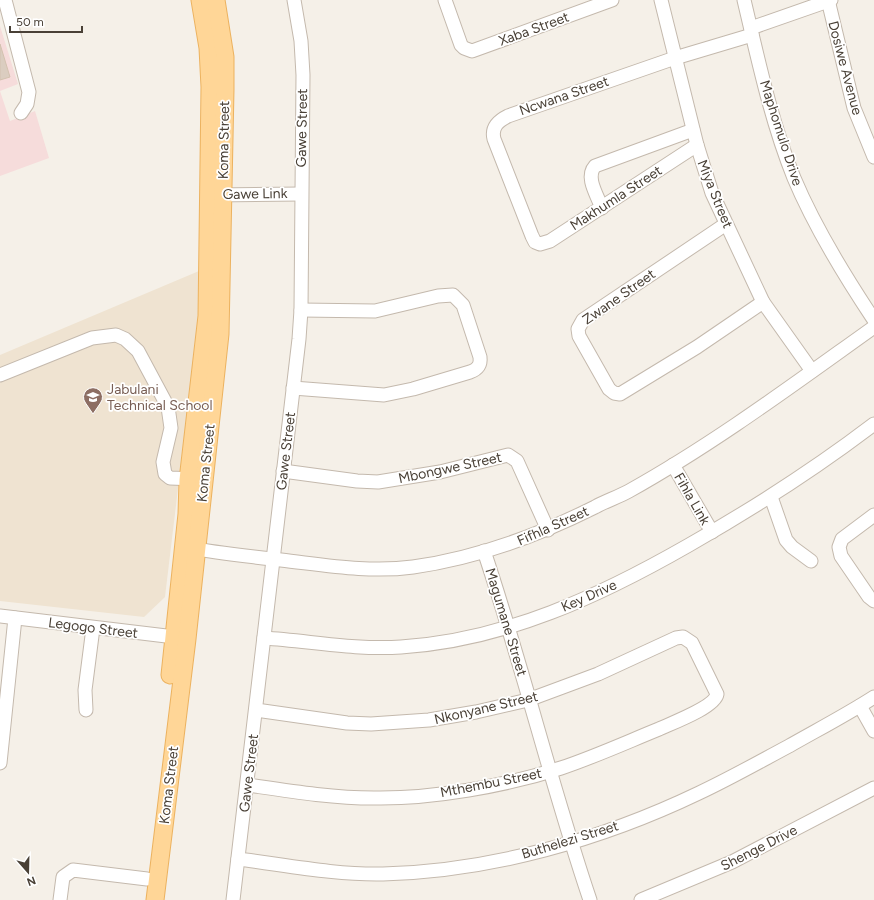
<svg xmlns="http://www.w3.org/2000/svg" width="874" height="900" viewBox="0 0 874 900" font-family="Figtree,sans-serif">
  <rect width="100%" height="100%" fill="#f5f0e8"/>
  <!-- education -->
  <polygon fill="#efe3d1" points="199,271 199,314 165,597 144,617 0,601 0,355"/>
  <!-- medical -->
  <polygon fill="#f6dcdb" points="0,26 18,84 0,91 10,121 35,111 49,158 0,176"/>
  <!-- building -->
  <polygon fill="#dbcdc0" stroke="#d3c1af" points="0,44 10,77 0,80"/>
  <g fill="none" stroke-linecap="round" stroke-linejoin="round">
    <defs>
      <g id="minor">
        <polyline points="5,0 29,92 27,104 21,113"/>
        <polyline points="445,0 461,45 464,48 472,51 612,0"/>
        <polyline points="661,0 697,145 712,193 763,302 812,371"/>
        <path d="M744,0C758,59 771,121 794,178C815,228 844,275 874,320"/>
        <polyline points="828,0 854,108 874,157"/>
        <polyline points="751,28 831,0"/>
        <path d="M697,145L550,241L540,244L535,242L532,236L494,139C491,127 498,121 508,116L675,58L752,35"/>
        <polyline points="214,195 301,194"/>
        <path d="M602,208C597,195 585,177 595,166L693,130"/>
        <polyline points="726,224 583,320 578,329 579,336 609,389 614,393 620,394 697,347 763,302"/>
        <polyline points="0,375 92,338 116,335 125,339 138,351 168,407 171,428 163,462 165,474 170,478 196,479"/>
        <path d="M293,388L384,395L413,389L470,372C478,369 481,365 480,357L463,305L453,295L438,296L375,311L301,310"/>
        <polyline points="673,465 712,532"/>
        <polyline points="283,471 357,481 378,482 440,472 508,455 517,461 548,530"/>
        <polyline points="771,497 786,540 792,547 811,561"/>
        <polyline points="874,515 842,539 839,547 841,556 869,597 874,601"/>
        <path d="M188,547C218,554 250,556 281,560C325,565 369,573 413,567C477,558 537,536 595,507C606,501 618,497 629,491C715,443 794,384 874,327"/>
        <path d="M484,551C523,667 551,785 590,900"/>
        <polyline points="0,616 183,638"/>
        <path d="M264,638C310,641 355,650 401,647C506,640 600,596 689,545C754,508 815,469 874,424"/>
        <polyline points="860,706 874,731"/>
        <polyline points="86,710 85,690 93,628"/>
        <polyline points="0,763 15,618"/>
        <path d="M248,785C289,791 332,798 374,798C432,799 505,786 561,768C594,757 627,742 659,729C672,723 715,707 717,694L692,643L683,637L676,638L598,674L528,700L476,712L429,720L371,724L347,723L256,710"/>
        <path d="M238,859C286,865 335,875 383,874C491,871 601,840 699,793C729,779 759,762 789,746C817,730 846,715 874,697"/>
        <polyline points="60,900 63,877 73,870 147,879"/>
        <polyline points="233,900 299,339 301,310 303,75 301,41 294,0"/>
        <polyline points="641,900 732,862 874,788"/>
      </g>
      <g id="major">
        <polyline points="170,675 187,514 188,480 207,316 210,87 208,48 200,0"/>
        <polyline points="155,900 187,639 220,334 225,89 225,57 216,0"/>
      </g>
    </defs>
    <!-- minor casing -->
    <use href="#minor" stroke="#c4b9ad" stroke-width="15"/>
    <!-- major casing -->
    <use href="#major" stroke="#ecb25f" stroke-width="19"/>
    <!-- minor -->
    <use href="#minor" stroke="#fff" stroke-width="13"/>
    <!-- major -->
    <use href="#major" stroke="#ffd697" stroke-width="17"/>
  </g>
  <!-- icons -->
  <defs>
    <symbol id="school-pin" viewBox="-11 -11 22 30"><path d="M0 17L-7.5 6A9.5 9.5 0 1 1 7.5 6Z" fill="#8d6e63" stroke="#fff"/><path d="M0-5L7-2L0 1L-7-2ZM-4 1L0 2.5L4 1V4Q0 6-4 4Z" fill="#fff"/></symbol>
  </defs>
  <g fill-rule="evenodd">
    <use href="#school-pin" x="82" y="386" width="22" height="30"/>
  </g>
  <g text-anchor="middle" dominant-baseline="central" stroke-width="3.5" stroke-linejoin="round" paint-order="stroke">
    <!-- street labels -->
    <g font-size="14" fill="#494036" stroke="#fff">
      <text transform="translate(534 29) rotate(-20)">Xaba Street</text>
      <text transform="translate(845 68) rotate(75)">Dosiwe Avenue</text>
      <text transform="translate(564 96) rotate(-19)">Ncwana Street</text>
      <text transform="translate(302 128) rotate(-89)">Gawe Street</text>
      <text transform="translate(781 133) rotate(72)">Maphomulo Drive</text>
      <text transform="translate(224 140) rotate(-89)">Koma Street</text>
      <text transform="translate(255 194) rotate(-1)">Gawe Link</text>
      <text transform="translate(715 194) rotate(68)">Miya Street</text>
      <text transform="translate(616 198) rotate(-33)">Makhumla Street</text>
      <text transform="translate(619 297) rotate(-35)">Zwane Street</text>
      <text transform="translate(286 451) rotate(-83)">Gawe Street</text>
      <text transform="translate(206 463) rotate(-84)">Koma Street</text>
      <text transform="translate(450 468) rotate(-12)">Mbongwe Street</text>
      <text transform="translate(692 499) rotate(60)">Fihla Link</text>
      <text transform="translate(553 526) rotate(-24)">Fifhla Street</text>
      <text transform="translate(589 596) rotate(-24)">Key Drive</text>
      <text transform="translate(506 622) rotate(73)">Magumane Street</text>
      <text transform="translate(93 628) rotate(7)">Legogo Street</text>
      <text transform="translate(486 708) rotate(-13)">Nkonyane Street</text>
      <text transform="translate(249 773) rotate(-83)">Gawe Street</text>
      <text transform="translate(491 783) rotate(-11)">Mthembu Street</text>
      <text transform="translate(169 785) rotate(-83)">Koma Street</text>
      <text transform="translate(570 840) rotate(-17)">Buthelezi Street</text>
      <text transform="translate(759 848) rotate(-27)">Shenge Drive</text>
    </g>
    <!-- education labels -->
    <g font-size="14" fill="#785e54" stroke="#fff" text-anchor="start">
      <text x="107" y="389">Jabulani<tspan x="107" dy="16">Technical School</tspan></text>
    </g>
  </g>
  <!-- north arrow -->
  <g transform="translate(28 872) rotate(160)" stroke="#ffffff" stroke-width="3" paint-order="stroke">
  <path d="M0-3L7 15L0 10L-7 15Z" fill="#494036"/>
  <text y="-6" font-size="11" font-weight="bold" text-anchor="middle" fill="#494036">N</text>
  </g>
  <!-- scale -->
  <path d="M10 26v6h72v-6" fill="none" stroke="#494036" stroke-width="2"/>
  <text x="16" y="26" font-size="12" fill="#494036" stroke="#ffffff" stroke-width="3" paint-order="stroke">50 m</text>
</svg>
